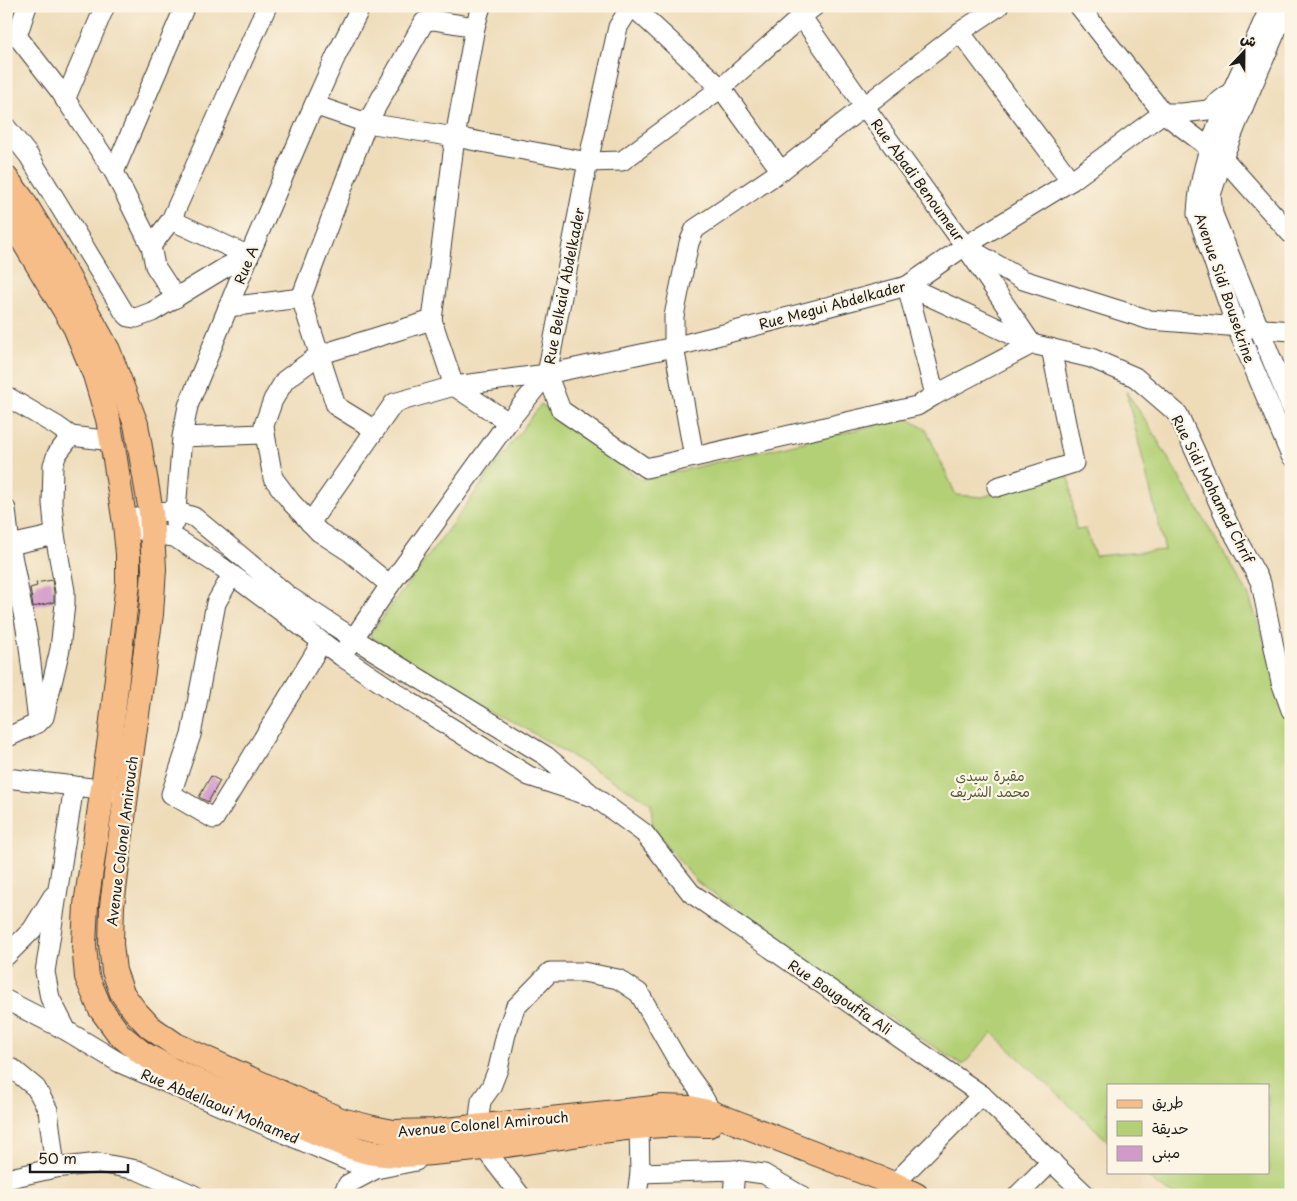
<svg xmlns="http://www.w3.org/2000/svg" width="1297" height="1201" viewBox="0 0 1297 1201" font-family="'Playpen Sans','Playpen Sans Arabic',sans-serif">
  <rect width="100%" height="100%" fill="#fcf5e5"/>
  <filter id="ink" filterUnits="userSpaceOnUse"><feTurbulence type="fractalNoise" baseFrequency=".02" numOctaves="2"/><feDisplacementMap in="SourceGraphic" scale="10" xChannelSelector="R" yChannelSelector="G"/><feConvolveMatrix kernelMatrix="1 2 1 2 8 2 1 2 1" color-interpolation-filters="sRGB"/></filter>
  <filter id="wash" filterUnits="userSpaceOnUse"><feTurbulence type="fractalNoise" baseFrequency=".0096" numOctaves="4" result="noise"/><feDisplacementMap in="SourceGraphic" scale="20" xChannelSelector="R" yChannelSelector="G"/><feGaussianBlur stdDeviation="1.12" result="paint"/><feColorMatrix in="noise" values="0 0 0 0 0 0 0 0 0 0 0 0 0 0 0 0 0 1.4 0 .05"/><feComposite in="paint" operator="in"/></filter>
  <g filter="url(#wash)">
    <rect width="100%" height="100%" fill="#eedcb9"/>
    <!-- green -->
    <polygon fill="#b3d076" stroke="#687649" points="1126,391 1148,424 1248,594 1291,717 1291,1195 1174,1195 1157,1185 1143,1172 1268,1172 1268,1085 1108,1085 1108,1141 992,1033 963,1065 904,1028 697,882 653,828 651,803 369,636 541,404 641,480 906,418 926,429 956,495 983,497 1055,473 1069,477 1076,530 1086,529 1095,556 1165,550"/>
    <g id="blocks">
      <!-- building -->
      <g fill="#d19acb">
        <polygon points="52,580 54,592 54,602 33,607 30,588 37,586 36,583"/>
        <polygon points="211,776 220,781 208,802 199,797"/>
      </g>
    </g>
  </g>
  <g filter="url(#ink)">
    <use href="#blocks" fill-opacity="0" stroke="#3c3934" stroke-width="1"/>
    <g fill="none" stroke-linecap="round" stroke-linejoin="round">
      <defs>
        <g id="minor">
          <polyline points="481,6 475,27 455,137 432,320 454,386 508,422"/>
          <polyline points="632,6 721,88 781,171"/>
          <polyline points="794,6 865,107 965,246 1023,280 1150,320 1291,331"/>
          <polyline points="1079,6 1163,113 1223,158 1291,234"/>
          <path d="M1270,6C1243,73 1200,141 1197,214L1236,326L1291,456"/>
          <polyline points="1287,6 1245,103 1223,158 1211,195 1213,214 1291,407"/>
          <polyline points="6,30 17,36 60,91 114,172 151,246 155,266 176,298"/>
          <polyline points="960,32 1071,181"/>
          <polyline points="17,36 27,6"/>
          <polyline points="65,100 105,6"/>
          <polyline points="314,105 367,123 455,137 588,162 622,161 721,88 802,16 815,6"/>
          <polyline points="6,127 29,156 124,312 129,317 136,318 152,312 226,267 249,256"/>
          <polyline points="114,172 185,6"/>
          <polyline points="171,220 249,256"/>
          <polyline points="151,246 171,220 267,6"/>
          <polyline points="907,286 1032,344 1091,358 1135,377 1178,414 1229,525 1261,583 1281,682 1291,710"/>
          <polyline points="907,286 935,395"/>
          <polyline points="228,307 301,298"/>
          <polyline points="547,374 561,410 646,468 917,406 935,395 1032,344 965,246"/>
          <polyline points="6,396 57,426 71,436"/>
          <polyline points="375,430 336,406 301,298 367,123 424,22 433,20 475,27"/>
          <polyline points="182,437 265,434"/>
          <polyline points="694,457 674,347 674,316 689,243 695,229 781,171 960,32 999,6"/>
          <polyline points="997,487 1074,463 1051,348"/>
          <polyline points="6,509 10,545 28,639 38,722"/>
          <polyline points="175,523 182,437 188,406 249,256 314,105 336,56 361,6"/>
          <polyline points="310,523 394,403 454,386 547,374 674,347 907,286 965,246 1071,181 1163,113 1182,113 1208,110 1231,92"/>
          <polyline points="10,545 55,535"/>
          <polyline points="232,575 216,603 191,735 171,794 214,819 322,642"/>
          <polyline points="390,585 350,552 319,532 291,502 273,478 265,434 264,425 273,400 285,380 319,355 432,320"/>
          <polyline points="347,648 390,585 508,422 547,374 588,162 618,27 631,6"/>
          <polyline points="6,738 38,723 44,717 60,649 65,604 65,591 55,535 52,503 53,465 57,454 71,436 112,441"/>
          <polyline points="6,778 117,791"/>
          <polyline points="596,798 529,776 410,702 341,656 223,568 174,537 152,534 125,524 151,512 175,511 194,517 290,597 353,638 546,756 596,798 644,833 691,893 982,1095 1086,1195"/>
          <polyline points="6,956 32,930 53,896"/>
          <polyline points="6,1000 67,1031 120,1063 351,1162 376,1169 416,1161"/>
          <polyline points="67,1031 50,998 45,972 74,786"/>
          <polyline points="6,1068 13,1069 36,1088 48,1110 55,1168"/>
          <polyline points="640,1173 735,1170 764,1174 800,1195"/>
          <polyline points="6,1179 55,1168 99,1163 137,1170 194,1195"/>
          <polyline points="894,1184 982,1095"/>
          <polyline points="342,1195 348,1184 376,1169"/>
          <polyline points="520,1195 484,1148 478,1126 481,1101 491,1087 498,1069 506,1034 515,1008 550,972 583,972 618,979 639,993 678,1061 701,1093 712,1113"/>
          <polyline points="637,1195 640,1173 639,1127"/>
          <polyline points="733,1195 735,1170"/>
          <polyline points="1018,1195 1052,1161"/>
        </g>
        <g id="major">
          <polyline points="6,178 22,199 53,250 108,350 136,424 151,512 154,569 151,614 129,771 112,906 111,944 114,971 122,993 135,1011 150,1027 176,1045 341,1120 373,1128 393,1132 436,1131 663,1107 690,1108 712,1113 894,1184 916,1195"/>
          <path d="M6,212L75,327L95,375L108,419L115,459L125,524L128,554V583L110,738L86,905L84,945L87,977L100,1008L119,1034L142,1053L172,1070L345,1145C355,1148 365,1152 374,1153C405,1158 436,1152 466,1150C547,1142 627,1121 709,1125"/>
        </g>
      </defs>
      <!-- minor casing -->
      <use href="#minor" stroke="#3c3934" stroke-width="21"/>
      <!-- major casing -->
      <use href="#major" stroke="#3c3934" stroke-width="26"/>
      <!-- minor -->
      <use href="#minor" stroke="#fff" stroke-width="19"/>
      <!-- major -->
      <use href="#major" stroke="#f7bd88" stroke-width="24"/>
    </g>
  </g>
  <g text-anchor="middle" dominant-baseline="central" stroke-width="4.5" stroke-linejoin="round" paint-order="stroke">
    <!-- street labels -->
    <g font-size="14" fill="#1c1c1c" stroke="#fcf5e5">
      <text transform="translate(918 180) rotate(54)">Rue Abadi Benoumeur</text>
      <text transform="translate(246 265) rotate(-68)">Rue A</text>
      <text transform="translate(564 286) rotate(-79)">Rue Belkaid Abdelkader</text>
      <text transform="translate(1225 288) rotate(71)">Avenue Sidi Bousekrine</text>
      <text transform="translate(832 305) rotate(-15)">Rue Megui Abdelkader</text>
      <text transform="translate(1213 489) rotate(63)">Rue Sidi Mohamed Chrif</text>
      <text transform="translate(122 841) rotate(-83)">Avenue Colonel Amirouch</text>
      <text transform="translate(840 997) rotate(34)">Rue Bougouffa Ali</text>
      <text transform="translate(220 1106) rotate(23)">Rue Abdellaoui Mohamed</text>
      <text transform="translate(483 1124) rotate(-5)">Avenue Colonel Amirouch</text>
    </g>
    <!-- park labels -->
    <g font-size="14" fill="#515b3c" stroke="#fcf5e5">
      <text x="990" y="775">مقبرة سيدي<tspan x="990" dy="16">محمد الشريف</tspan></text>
    </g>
  </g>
  <!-- margin -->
  <rect width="1297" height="1201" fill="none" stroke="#fcf5e5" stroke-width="25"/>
  <!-- legend -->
  <rect x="1107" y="1084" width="162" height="90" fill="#fcf5e5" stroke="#a29e95"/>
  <rect x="1117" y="1100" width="25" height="8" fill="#f7bd88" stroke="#a29e95"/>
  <text x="1152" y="1108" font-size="15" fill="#1c1c1c">طريق</text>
  <rect x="1117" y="1121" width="25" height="15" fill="#b3d076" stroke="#a29e95"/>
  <text x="1152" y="1134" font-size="15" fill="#1c1c1c">حديقة</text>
  <rect x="1117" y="1146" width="25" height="15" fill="#d19acb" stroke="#a29e95"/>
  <text x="1152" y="1158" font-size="15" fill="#1c1c1c">مبنى</text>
  <!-- north arrow -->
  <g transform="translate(1244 52) rotate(22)" stroke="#fcf5e5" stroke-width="4" paint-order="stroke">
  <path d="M0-4L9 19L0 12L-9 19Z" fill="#1c1c1c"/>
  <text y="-8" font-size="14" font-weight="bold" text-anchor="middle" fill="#1c1c1c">ش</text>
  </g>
  <!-- scale -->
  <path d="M30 1164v8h98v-8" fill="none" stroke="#1c1c1c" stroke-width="2.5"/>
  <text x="38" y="1164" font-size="15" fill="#1c1c1c" stroke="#fcf5e5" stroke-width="4" paint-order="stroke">50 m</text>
</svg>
